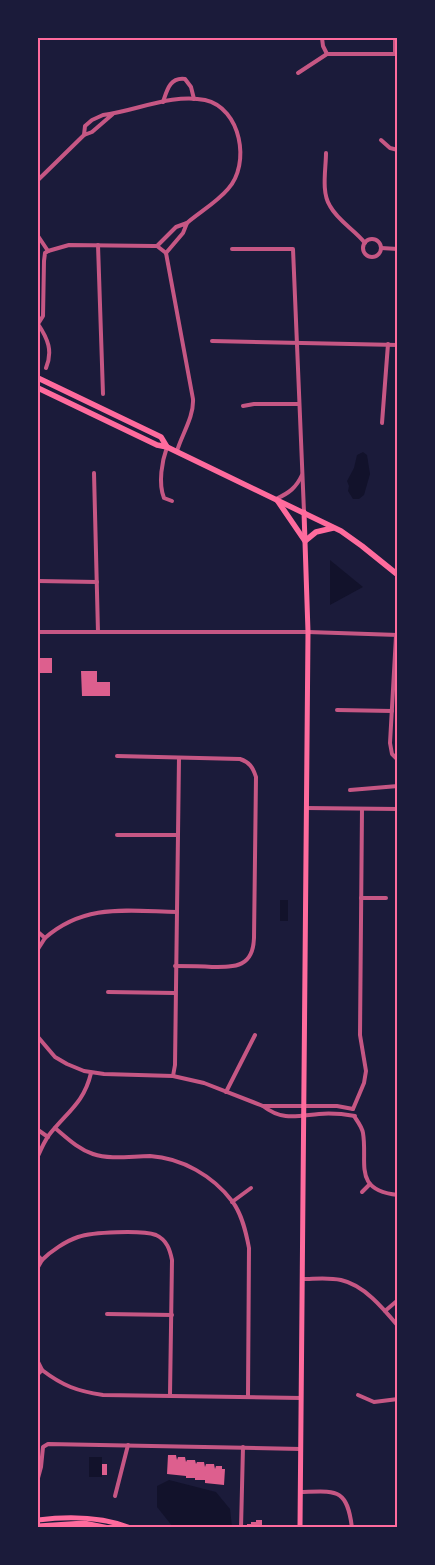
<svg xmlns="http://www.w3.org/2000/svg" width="435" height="1565" viewBox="0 0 435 1565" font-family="'PT Sans',sans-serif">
  <rect width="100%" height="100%" fill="#1b1b3a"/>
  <!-- water -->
  <g fill="#12122b">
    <polygon points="363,452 367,455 370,474 364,495 359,499 353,499 348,491 349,486 347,481 354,468 357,455"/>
    <polygon points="330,560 363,587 330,605"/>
    <rect x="280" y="900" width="8" height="21"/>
    <rect x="89" y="1457" width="13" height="20"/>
    <polygon points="169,1480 216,1492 230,1509 232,1527 173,1527 157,1507 157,1486"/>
  </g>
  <!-- building -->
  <g fill="#dd5f8e">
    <polygon points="38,658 52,658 52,673 40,673 40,676 38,676"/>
    <polygon points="81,671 97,671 97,682 110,682 110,696 82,696"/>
    <polygon points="168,1455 176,1455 177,1460 178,1457 185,1457 186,1462 187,1460 195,1460 196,1464 197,1462 204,1462 205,1467 206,1464 214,1464 215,1469 216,1466 222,1466 222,1469 225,1469 224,1485 205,1483 205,1480 195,1480 195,1478 186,1478 186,1476 167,1474"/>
    <rect x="102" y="1464" width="5" height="11"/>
    <polygon points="256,1520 262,1520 262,1525 267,1525 267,1528 247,1528 247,1524 251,1524 251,1522 256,1522"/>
  </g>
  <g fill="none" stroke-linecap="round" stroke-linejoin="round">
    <!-- minor -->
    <g stroke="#c65784" stroke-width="4">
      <polyline points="322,38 323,46 327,54"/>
      <polyline points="395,38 395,54"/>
      <polyline points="298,73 327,54 398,54"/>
      <path d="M163,102C167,90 170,77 185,79L191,87L194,99"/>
      <path d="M114,113L92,132L84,135L85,126L92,120L103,115C136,111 172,93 205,100C241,108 251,164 228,189C217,202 200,212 187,223"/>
      <polyline points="381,140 390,148 398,150"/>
      <path d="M326,153C326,169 321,192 330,206C338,221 355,230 365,243"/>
      <polyline points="38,180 84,135"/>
      <polyline points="38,236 48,251"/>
      <circle cx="372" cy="248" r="9"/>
      <polyline points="98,245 103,394"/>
      <polyline points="157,246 176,227 187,223 183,233 166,253"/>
      <polyline points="381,248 398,249"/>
      <polyline points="232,249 293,249 304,512"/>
      <polyline points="48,251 69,245 154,246 157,246 166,253"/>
      <path d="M166,253L193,399C194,417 182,434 177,451"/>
      <polyline points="212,341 398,345"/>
      <path d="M46,368C53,351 48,339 38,324L43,316L44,261L45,253L48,251"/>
      <polyline points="243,406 254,404 299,404"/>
      <polyline points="382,423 388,344"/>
      <path d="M167,447C162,461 158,483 164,498L172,501"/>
      <polyline points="94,473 98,632"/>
      <path d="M276,499C289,493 296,488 302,475"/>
      <polyline points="38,581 97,582"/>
      <polyline points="38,632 308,632 398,635"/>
      <polyline points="396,636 390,743 392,754 398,760"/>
      <polyline points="337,710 392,711"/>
      <path d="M117,756L240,759C249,762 253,767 256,777L254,938C253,967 236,967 212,967C200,966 188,966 175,966"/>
      <polyline points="350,790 398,786"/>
      <polyline points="306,808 398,809"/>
      <polyline points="117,835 177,835"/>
      <polyline points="361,898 386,898"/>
      <path d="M38,932L45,938C85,903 128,911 177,912"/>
      <polyline points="38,949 45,938"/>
      <polyline points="108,992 175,993"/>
      <polyline points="38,1037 55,1057 67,1064 84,1071 104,1074 173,1076 204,1083 263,1106"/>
      <polyline points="173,1076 175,1065 179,758"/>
      <polyline points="226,1092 255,1035"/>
      <polyline points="353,1109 364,1083 366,1071 360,1035 362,809"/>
      <path d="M353,1109L337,1106H263C282,1121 297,1116 319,1114C331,1113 343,1114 355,1116"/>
      <path d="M354,1116C358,1122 362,1127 363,1133C368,1163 352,1190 398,1195"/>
      <path d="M55,1128C67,1138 78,1149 93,1154C110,1160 132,1156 150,1156C182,1158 213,1176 232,1201C242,1214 246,1232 249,1248L248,1396"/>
      <polyline points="38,1130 48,1137"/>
      <path d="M38,1156C41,1149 44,1142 49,1135C67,1112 84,1103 91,1073"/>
      <polyline points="362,1192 370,1184"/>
      <polyline points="232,1202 251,1188"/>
      <polyline points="38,1256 42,1260 38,1267"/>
      <path d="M42,1260C51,1251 66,1241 78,1237C92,1232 142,1230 156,1235C167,1240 170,1250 172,1260L170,1395"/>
      <path d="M302,1279C314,1279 328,1277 341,1280C364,1285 383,1308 398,1326"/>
      <polyline points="385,1311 398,1300"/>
      <polyline points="107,1314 172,1315"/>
      <polyline points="38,1362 42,1370"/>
      <path d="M38,1374L42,1370C63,1386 77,1391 103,1395L301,1398"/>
      <polyline points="358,1395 374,1402 398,1399"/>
      <polyline points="38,1478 41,1467 43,1447 48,1444 301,1449"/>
      <path d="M300,1492C336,1491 347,1487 352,1528"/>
      <polyline points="115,1496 128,1445"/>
      <polyline points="241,1528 243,1447"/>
    </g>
    <!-- secondary -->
    <g stroke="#ff6b9d" stroke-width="5">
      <path d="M38,1520C69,1516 100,1516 131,1528"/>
      <polyline points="38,1526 84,1523 109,1528"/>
      <polyline points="300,1528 308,632 304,512"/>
    </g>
    <!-- primary -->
    <g stroke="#ff6b9d" stroke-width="5.5">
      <polyline points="38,378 161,437 167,447"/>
      <polyline points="38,388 157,445 167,447 341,531 362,546 398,575"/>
      <polyline points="277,500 305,541 316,532 333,528"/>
    </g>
  </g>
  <!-- border -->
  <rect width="435" height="1565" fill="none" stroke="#1b1b3a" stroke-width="78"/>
  <rect x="39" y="39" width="357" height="1487" fill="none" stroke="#ff6b9d" stroke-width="2"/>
</svg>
